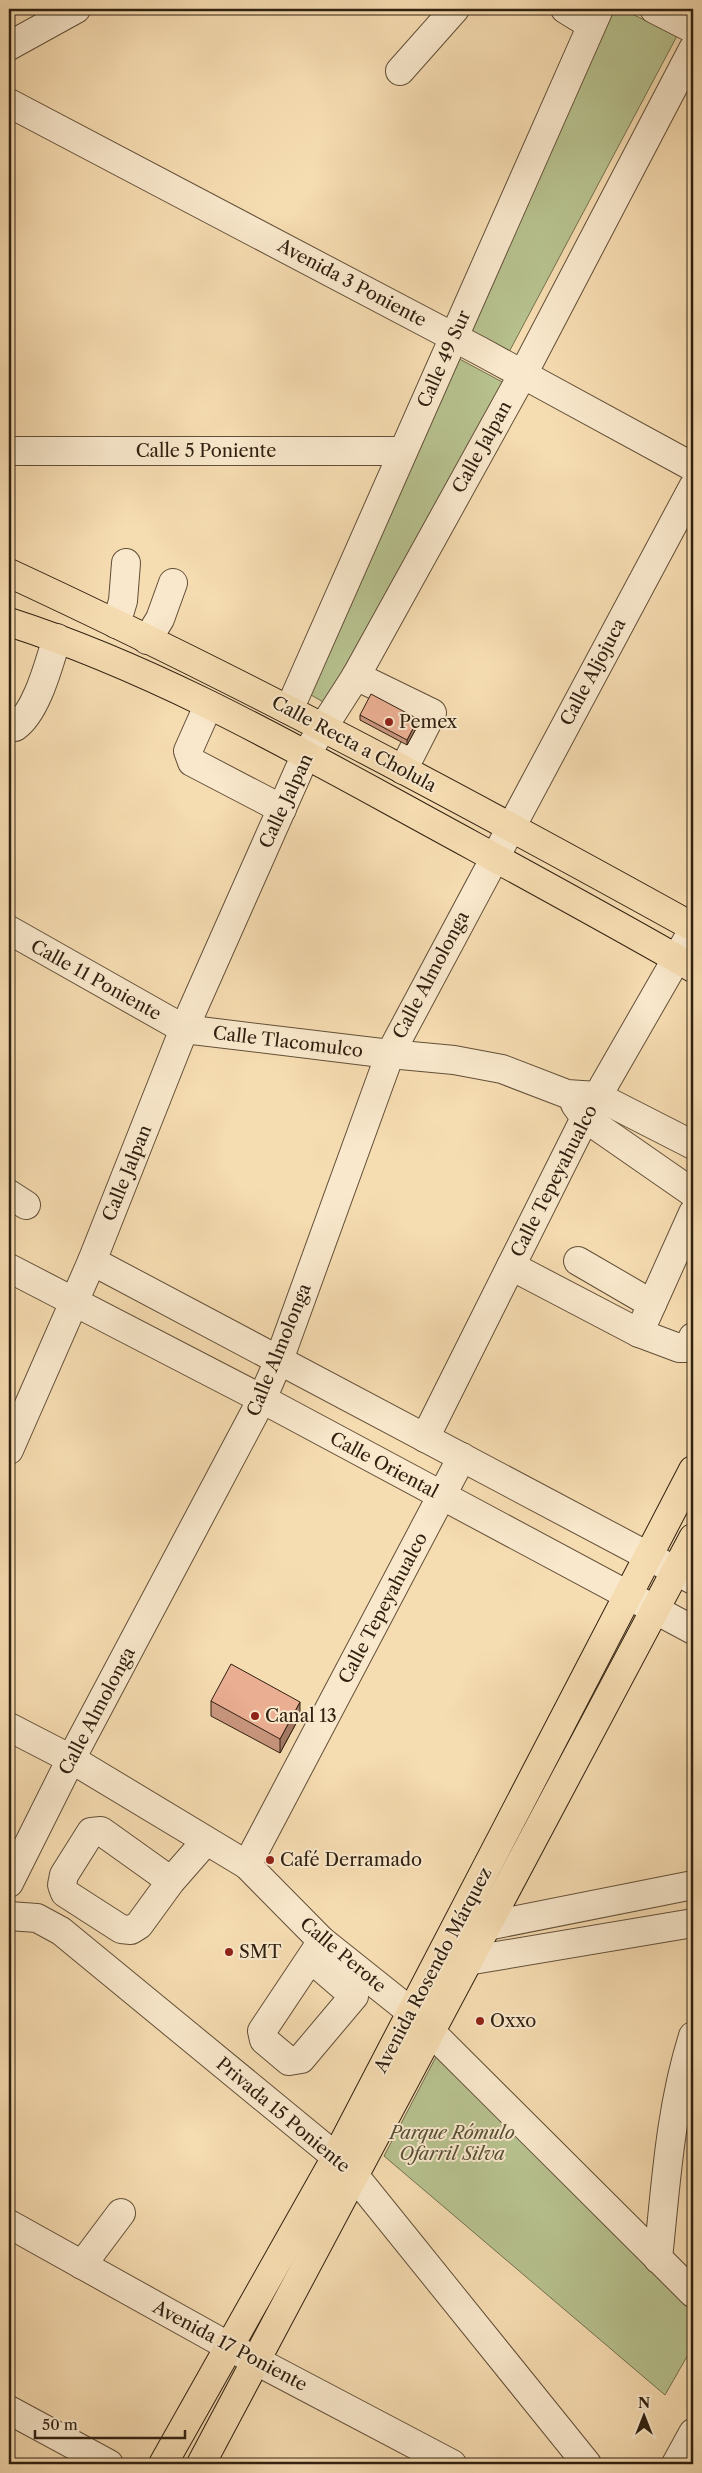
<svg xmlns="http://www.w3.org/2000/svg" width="702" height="2473" viewBox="0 0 702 2473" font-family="'Libre Caslon Text',serif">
  <rect width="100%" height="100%" fill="#f6dcb1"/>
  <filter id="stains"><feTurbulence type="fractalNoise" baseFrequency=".004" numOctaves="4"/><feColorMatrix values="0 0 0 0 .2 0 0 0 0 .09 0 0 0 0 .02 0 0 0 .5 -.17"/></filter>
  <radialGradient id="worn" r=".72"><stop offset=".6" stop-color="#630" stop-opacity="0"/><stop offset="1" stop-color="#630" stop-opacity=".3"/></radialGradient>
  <!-- green -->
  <g fill="#b7c28f" stroke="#747150">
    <polygon points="613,9 622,9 677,36 509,352 467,330"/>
    <polygon points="454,356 506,384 330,706 306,692"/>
    <polygon points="438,2053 693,2303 693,2346 665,2395 384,2156"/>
  </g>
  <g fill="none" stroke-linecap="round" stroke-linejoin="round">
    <defs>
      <g id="minor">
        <polyline points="565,9 591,25"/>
        <polyline points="654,9 693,29"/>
        <polyline points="9,46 76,9"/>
        <polyline points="400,71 455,9"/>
        <polyline points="9,103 480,351 693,467"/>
        <polyline points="9,451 403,451"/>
        <polyline points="116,624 123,601 126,563"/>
        <polyline points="147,640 160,619 173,583"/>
        <polyline points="356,676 432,713 403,770"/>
        <polyline points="208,706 188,751 192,762 282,809"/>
        <polyline points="289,710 599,9"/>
        <path d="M9,726L15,727C37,712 49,663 57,638"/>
        <polyline points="9,930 184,1029 390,1054 454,1060 502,1069 567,1094 597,1096 693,1145"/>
        <polyline points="575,1104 585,1118 693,1193"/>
        <polyline points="9,1194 26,1205"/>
        <polyline points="92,1261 693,1580"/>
        <polyline points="578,1261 652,1304"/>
        <polyline points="511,1266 639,1333 679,1348 688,1348 693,1337"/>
        <polyline points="9,1268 262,1399 693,1630"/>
        <polyline points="639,1333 693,1213"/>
        <polyline points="425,1438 585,1118 693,930"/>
        <polyline points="9,1450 92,1261 184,1029 306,754 356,676 523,374 693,49"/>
        <polyline points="9,1727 71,1759 247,1865 322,1941 411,2012 693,2293"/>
        <polyline points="247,1865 462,1457"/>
        <polyline points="171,1881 101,1831 91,1832 64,1875 62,1885 65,1893 121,1929 131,1930 139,1925 171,1881 206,1841"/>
        <polyline points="9,1883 71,1759 262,1399 279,1360 390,1054 693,487"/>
        <polyline points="9,1916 37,1918 61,1931 336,2157 354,2175 587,2464"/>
        <polyline points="467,1930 693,1885"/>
        <polyline points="311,1959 354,1996 301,2059 289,2061 264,2040 262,2031 322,1941"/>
        <polyline points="449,1964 693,1923"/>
        <polyline points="9,2224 228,2346 452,2464"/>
        <path d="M658,2259C666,2183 670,2109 693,2036"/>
        <polyline points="82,2265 121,2213"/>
        <polyline points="9,2410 109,2464"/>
        <polyline points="676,2464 693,2433"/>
      </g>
      <g id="major">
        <path d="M9,573C242,681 469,803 693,927"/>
        <path d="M9,622C143,665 269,734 393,802C493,857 594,911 693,968"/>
        <polyline points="163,2464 336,2157 693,1470"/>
        <polyline points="201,2464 693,1538"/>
      </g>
    </defs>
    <!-- minor casing -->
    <use href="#minor" stroke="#624f38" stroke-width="30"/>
    <!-- major casing -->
    <use href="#major" stroke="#302010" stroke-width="30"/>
    <!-- minor -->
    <use href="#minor" stroke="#f9e8cc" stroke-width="28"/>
    <!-- major -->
    <use href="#major" stroke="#f6dcb1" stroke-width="28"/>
  </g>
  <!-- wall -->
  <g fill="#c9967e" stroke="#302010">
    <polygon points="360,715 418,725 407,745 360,720"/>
    <polygon points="211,1701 300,1716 280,1753 211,1716"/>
  </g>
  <!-- shaded-wall -->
  <g fill="#a47a66" stroke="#302010">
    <polygon points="418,719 418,725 407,745 407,740"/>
    <polygon points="300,1702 300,1716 280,1753 280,1739"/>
  </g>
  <!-- building -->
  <g fill="#eaae92" stroke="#302010">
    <polygon points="371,694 418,719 407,740 360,715"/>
    <polygon points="231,1664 300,1702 280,1739 211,1701"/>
  </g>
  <!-- markers -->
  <g fill="#8f2418" stroke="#f9e8cc" stroke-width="2">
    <circle cx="389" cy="722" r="5"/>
    <circle cx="255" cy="1716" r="5"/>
    <circle cx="270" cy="1860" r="5"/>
    <circle cx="229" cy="1952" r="5"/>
    <circle cx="480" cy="2021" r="5"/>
  </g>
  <g text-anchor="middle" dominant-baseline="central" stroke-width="4" stroke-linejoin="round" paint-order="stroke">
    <!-- street labels -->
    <g font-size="18" fill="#302010" stroke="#f9e8cc">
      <text transform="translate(352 283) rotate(28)">Avenida 3 Poniente</text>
      <text transform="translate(444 359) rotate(-66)">Calle 49 Sur</text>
      <text transform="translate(482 447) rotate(-61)">Calle Jalpan</text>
      <text x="206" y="451">Calle 5 Poniente</text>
      <text transform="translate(593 672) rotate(-62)">Calle Aljojuca</text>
      <text transform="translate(354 744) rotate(28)">Calle Recta a Cholula</text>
      <text transform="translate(286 801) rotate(-65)">Calle Jalpan</text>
      <text transform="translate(431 975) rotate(-62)">Calle Almolonga</text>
      <text transform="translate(96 980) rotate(29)">Calle 11 Poniente</text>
      <text transform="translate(288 1042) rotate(7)">Calle Tlacomulco</text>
      <text transform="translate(127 1173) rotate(-68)">Calle Jalpan</text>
      <text transform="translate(554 1181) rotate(-63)">Calle Tepeyahualco</text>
      <text transform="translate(279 1350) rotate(-68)">Calle Almolonga</text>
      <text transform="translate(384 1465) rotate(28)">Calle Oriental</text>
      <text transform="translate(383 1608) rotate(-62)">Calle Tepeyahualco</text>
      <text transform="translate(97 1711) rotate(-62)">Calle Almolonga</text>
      <text transform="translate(343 1955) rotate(40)">Calle Perote</text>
      <text transform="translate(433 1970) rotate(-62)">Avenida Rosendo Márquez</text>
      <text transform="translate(283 2115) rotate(40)">Privada 15 Poniente</text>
      <text transform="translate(230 2346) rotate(28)">Avenida 17 Poniente</text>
    </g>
    <!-- poi labels -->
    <g font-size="18" fill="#302010" stroke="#f9e8cc" text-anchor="start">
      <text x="399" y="722">Pemex</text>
      <text x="265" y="1716">Canal 13</text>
      <text x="280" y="1860">Café Derramado</text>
      <text x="239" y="1952">SMT</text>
      <text x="490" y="2021">Oxxo</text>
    </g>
    <!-- park labels -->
    <g font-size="18" font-style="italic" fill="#585136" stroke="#f9e8cc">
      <text x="452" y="2133">Parque Rómulo<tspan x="452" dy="21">Ofarril Silva</tspan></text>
    </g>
  </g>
  <!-- margin -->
  <rect width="702" height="2473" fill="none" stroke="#f6dcb1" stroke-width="30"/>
  <rect x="10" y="10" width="682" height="2453" fill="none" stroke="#302010" stroke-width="2.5"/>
  <rect x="15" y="15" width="672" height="2443" fill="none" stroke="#302010"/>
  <!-- north arrow -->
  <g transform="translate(644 2416)" stroke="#f9e8cc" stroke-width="4" paint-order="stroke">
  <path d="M0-4L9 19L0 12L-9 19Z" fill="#302010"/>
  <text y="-8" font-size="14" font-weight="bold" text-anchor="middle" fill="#302010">N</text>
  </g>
  <!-- scale -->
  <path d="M35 2430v8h150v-8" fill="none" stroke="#302010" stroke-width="2.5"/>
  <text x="42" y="2430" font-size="15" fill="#302010" stroke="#f9e8cc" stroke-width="4" paint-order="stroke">50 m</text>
  <rect width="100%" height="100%" filter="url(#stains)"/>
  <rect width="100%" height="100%" fill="url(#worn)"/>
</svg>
